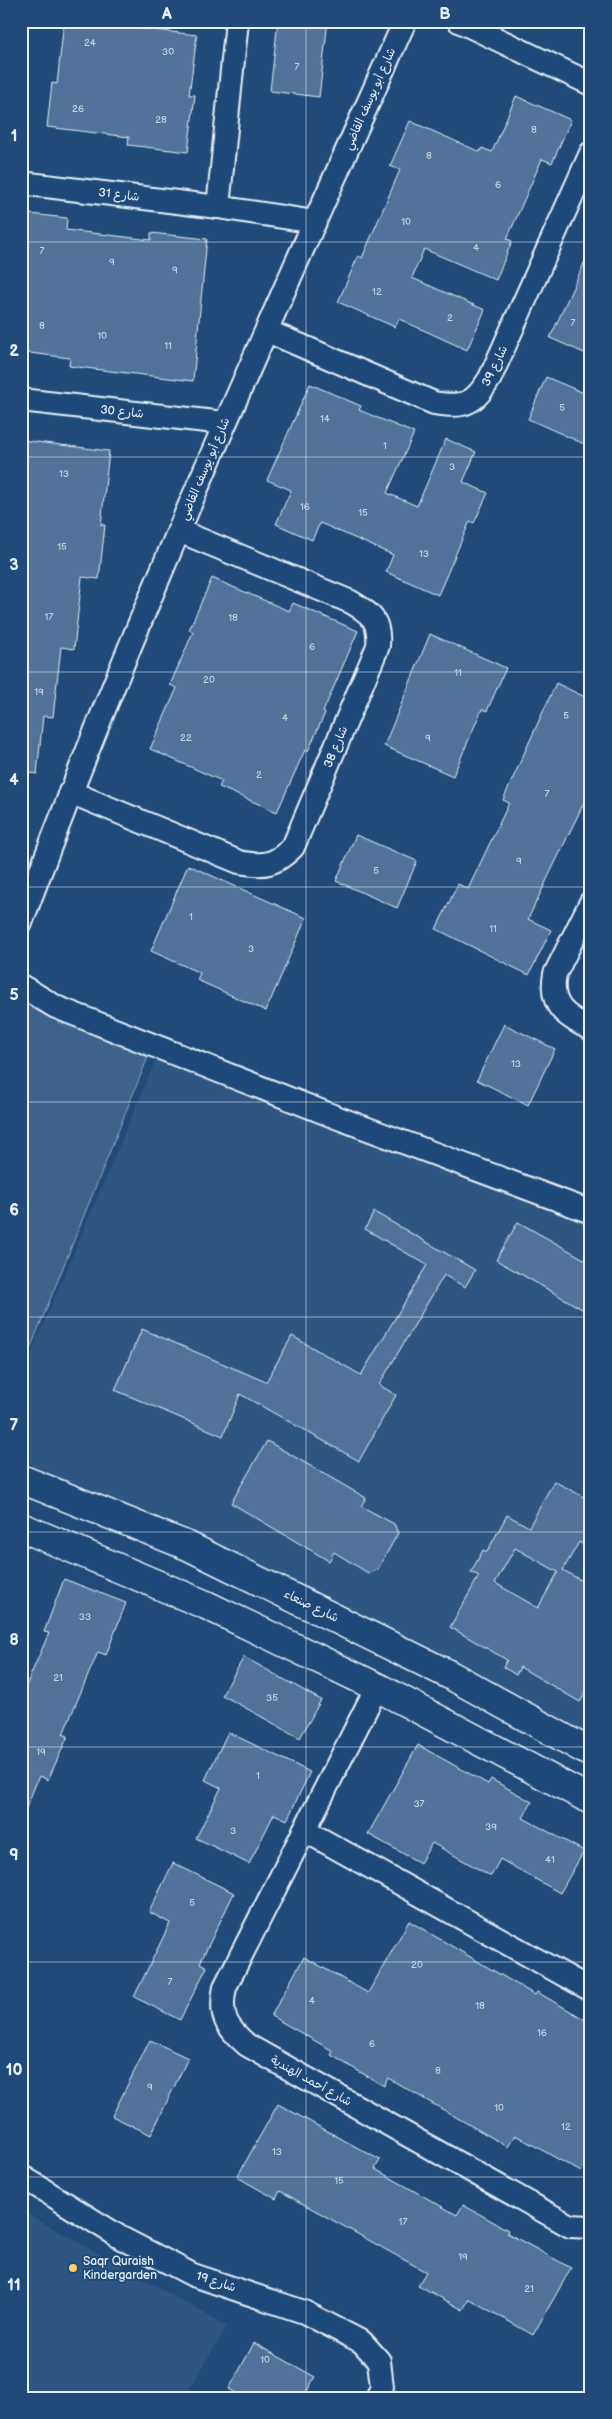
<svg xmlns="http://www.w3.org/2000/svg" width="612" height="2419" viewBox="0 0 612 2419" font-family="'Balsamiq Sans','Playpen Sans Arabic',sans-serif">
  <rect width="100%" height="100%" fill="#1f4a7a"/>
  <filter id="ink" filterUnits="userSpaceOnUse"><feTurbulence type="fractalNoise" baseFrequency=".02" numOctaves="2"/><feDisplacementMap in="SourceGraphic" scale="10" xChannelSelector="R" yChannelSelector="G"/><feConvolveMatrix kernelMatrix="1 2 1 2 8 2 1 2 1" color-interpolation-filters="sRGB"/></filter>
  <g filter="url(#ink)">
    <!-- built -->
    <g fill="#2e5683">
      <polygon points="159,1052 591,1224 591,1750 386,1634 180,1524 86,1493 21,1459 21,1377"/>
      <polygon points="21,2210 227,2326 184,2398 21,2398"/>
    </g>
    <!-- green -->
    <polygon fill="#3c628c" stroke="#92aac2" points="21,999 148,1057 22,1369 21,1368"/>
    <!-- building -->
    <g fill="#517399" stroke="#e8f1f8" fill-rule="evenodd">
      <polygon points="64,21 121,21 120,26 197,35 189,95 195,95 188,152 128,145 129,137 47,127 52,83 57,84"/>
      <polygon points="278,21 328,21 319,97 270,91"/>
      <polygon points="516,96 571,120 552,163 542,159 507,239 512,241 496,280 424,249 412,278 485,310 467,350 399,319 395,327 338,302 358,256 362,258 400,170 390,166 410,121 480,152 482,148 492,152"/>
      <polygon points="21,213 67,218 66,230 151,240 151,233 207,239 193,381 69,366 70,358 21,352"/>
      <polygon points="591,248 591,356 550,338"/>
      <polygon points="546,377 591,396 591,447 528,419"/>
      <polygon points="310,384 361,406 359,410 414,433 387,493 417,506 446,439 476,452 463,482 488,493 474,523 470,521 438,595 386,572 393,555 320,523 312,540 276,524 291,490 267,480"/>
      <polygon points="21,440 109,451 101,525 105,525 99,579 82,577 74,649 61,647 53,717 43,716 37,774 21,772"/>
      <polygon points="212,578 289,611 293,603 358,631 323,712 325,713 308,751 305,750 277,812 219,787 222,781 150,749 177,688 170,685 193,632 189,630"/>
      <polygon points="430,634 506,668 487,711 482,709 453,776 384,746"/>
      <polygon points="556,683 591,700 591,788 528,919 551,930 529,975 436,929 458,884 468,889 509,803 503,800"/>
      <polygon points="356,835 417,861 397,908 336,881"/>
      <polygon points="188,865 306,918 266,1011 197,980 200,973 151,951"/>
      <polygon points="504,1024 555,1049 528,1105 477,1080"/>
      <polygon points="374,1212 475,1270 465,1287 444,1275 379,1385 396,1395 359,1461 240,1394 223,1436 115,1390 142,1329 266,1382 292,1336 361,1375 427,1265 365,1229"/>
      <polygon points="518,1222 591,1263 591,1314 496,1260"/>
      <polygon points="267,1441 366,1498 361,1506 394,1524 398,1533 378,1569 368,1573 334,1552 329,1561 231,1503"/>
      <path d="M554,1481L591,1501V1549L579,1542L563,1570L591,1586V1683L580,1702L520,1667L516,1675L503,1667L507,1660L450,1627L479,1576L471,1572L483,1550L487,1552L507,1515L529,1527ZM515,1548L558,1572L538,1608L495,1583Z"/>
      <polygon points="64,1579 126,1603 106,1655 98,1652 63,1734 68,1736 48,1780 39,1776 22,1818 21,1697 49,1633 44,1632"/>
      <polygon points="244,1657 321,1700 300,1738 222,1695"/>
      <polygon points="228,1732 310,1772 287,1820 274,1814 249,1864 196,1838 221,1788 205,1780"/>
      <polygon points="418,1745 488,1784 491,1779 532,1802 523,1818 584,1851 560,1893 500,1859 491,1876 432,1843 420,1863 368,1834"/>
      <polygon points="173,1863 234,1893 200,1963 207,1967 180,2020 134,1997 170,1923 149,1912"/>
      <polygon points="409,1921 535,1995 537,1992 591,2023 591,2155 581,2172 515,2135 508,2147 388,2078 384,2086 331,2055 333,2051 271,2016 304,1957 368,1993"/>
      <polygon points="150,2040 188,2058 151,2135 112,2116"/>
      <polygon points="278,2104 380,2160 375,2169 457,2215 463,2205 508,2230 507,2233 571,2268 533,2335 469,2299 463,2310 418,2285 426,2272 280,2191 276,2199 237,2177"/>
      <polygon points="254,2343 315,2377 303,2398 245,2398 229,2389"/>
    </g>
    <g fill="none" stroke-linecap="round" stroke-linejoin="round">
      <defs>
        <g id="street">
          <polyline points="459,21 591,84"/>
          <polyline points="21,183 218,207 315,222"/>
          <polyline points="218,207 237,21"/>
          <path d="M267,331L434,403C465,408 474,404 490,378L591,153"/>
          <polyline points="21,400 224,423"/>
          <path d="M70,792L239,862C264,867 275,865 293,847L378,646C380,621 372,614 351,602L179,531"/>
          <path d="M591,902L555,974C549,1005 564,1016 591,1029"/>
          <path d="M21,923C135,616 271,319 405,21"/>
          <polyline points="21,986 56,1007 333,1116 591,1212"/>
          <path d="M377,1687L225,1987C219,2016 226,2027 247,2045L570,2226L591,2227"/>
          <polyline points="304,1830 591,1990"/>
          <polyline points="21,2176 123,2239 193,2275 304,2312 362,2342 379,2361 382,2387 377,2398"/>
        </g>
        <g id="secondary">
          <polyline points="21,1479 188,1546 450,1675 591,1753"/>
          <polyline points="21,1527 206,1605 377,1687 591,1800"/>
        </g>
      </defs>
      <!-- street casing -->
      <use href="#street" stroke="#e8f1f8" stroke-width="26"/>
      <!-- secondary casing -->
      <use href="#secondary" stroke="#e8f1f8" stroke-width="31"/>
      <!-- street -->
      <use href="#street" stroke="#1f4a7a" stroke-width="22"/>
      <!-- secondary -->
      <use href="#secondary" stroke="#1f4a7a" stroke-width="28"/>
    </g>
  </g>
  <!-- grid -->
  <path fill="none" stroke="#e8f1f8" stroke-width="1" stroke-opacity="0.55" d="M306,21V2398M21,242H591M21,457H591M21,672H591M21,887H591M21,1102H591M21,1317H591M21,1532H591M21,1747H591M21,1962H591M21,2177H591"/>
  <!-- markers -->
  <circle fill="#ffd166" stroke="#1f4a7a" stroke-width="2" cx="73" cy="2268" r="5"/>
  <g text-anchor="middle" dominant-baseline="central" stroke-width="4" stroke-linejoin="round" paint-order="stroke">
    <!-- number labels -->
    <g font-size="10" fill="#c2d2e0">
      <text x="90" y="43">24</text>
      <text x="168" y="52">30</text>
      <text x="297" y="67">7</text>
      <text x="78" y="109">26</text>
      <text x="161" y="120">28</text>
      <text x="534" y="130">8</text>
      <text x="429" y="156">8</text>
      <text x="498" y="185">6</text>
      <text x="406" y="222">10</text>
      <text x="476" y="248">4</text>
      <text x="42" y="251">7</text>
      <text x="112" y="262">9</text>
      <text x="175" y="270">9</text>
      <text x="377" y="292">12</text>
      <text x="450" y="318">2</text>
      <text x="573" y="323">7</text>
      <text x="42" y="326">8</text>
      <text x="102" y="336">10</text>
      <text x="168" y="346">11</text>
      <text x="562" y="408">5</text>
      <text x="325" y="419">14</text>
      <text x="385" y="446">1</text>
      <text x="452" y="467">3</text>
      <text x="64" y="474">13</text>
      <text x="305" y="507">16</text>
      <text x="363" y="513">15</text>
      <text x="62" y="547">15</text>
      <text x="424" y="554">13</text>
      <text x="49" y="617">17</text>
      <text x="233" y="618">18</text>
      <text x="312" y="647">6</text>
      <text x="458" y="673">11</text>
      <text x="209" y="680">20</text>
      <text x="39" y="692">19</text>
      <text x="566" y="716">5</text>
      <text x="285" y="718">4</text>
      <text x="186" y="738">22</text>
      <text x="428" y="738">9</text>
      <text x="259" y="775">2</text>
      <text x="547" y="794">7</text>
      <text x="519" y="861">9</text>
      <text x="376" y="871">5</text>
      <text x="191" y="917">1</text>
      <text x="493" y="929">11</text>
      <text x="251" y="949">3</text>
      <text x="516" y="1064">13</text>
      <text x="85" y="1617">33</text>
      <text x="58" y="1678">21</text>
      <text x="272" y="1698">35</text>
      <text x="41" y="1752">19</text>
      <text x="258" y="1776">1</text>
      <text x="419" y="1804">37</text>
      <text x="491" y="1827">39</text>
      <text x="233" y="1831">3</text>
      <text x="550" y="1860">41</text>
      <text x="192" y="1903">5</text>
      <text x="417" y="1965">20</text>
      <text x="170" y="1982">7</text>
      <text x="312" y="2001">4</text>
      <text x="480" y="2006">18</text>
      <text x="542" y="2033">16</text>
      <text x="372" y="2044">6</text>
      <text x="438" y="2071">8</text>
      <text x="150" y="2087">9</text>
      <text x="499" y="2108">10</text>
      <text x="566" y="2127">12</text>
      <text x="277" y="2152">13</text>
      <text x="339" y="2181">15</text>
      <text x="403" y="2222">17</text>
      <text x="463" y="2257">19</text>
      <text x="529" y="2289">21</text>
      <text x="265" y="2360">10</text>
    </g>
    <!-- street labels -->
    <g font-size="12" fill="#e8f1f8" stroke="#1f4a7a">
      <text transform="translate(370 99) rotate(-66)">شارع أبو يوسف القاضي</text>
      <text transform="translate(119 195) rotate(7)">شارع 31</text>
      <text transform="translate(495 366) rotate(-64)">شارع 39</text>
      <text transform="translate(122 412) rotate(6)">شارع 30</text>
      <text transform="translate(205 469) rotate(-67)">شارع أبو يوسف القاضي</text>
      <text transform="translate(336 747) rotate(-67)">شارع 38</text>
      <text transform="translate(311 1606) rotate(26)">شارع صنعاء</text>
      <text transform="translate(311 2081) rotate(29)">شارع أحمد الهندية</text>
      <text transform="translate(216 2282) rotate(18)">شارع 19</text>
    </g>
    <!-- poi labels -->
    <g font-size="12" fill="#e8f1f8" stroke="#1f4a7a" text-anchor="start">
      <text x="83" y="2261">Saqr Quraish<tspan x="83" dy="14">Kindergarden</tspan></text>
    </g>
  </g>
  <!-- margin -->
  <rect width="612" height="2419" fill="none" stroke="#1f4a7a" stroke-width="55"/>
  <rect x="28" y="28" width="556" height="2364" fill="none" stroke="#e8f1f8" stroke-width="2"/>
  <g font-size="16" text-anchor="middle" font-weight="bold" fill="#e8f1f8">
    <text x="167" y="19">A</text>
    <text x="445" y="19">B</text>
    <text x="14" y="141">1</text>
    <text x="14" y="356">2</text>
    <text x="14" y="570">3</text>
    <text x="14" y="785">4</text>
    <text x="14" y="1000">5</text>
    <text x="14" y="1215">6</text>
    <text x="14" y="1430">7</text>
    <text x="14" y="1645">8</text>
    <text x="14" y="1860">9</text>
    <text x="14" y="2075">10</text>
    <text x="14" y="2290">11</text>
  </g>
</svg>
